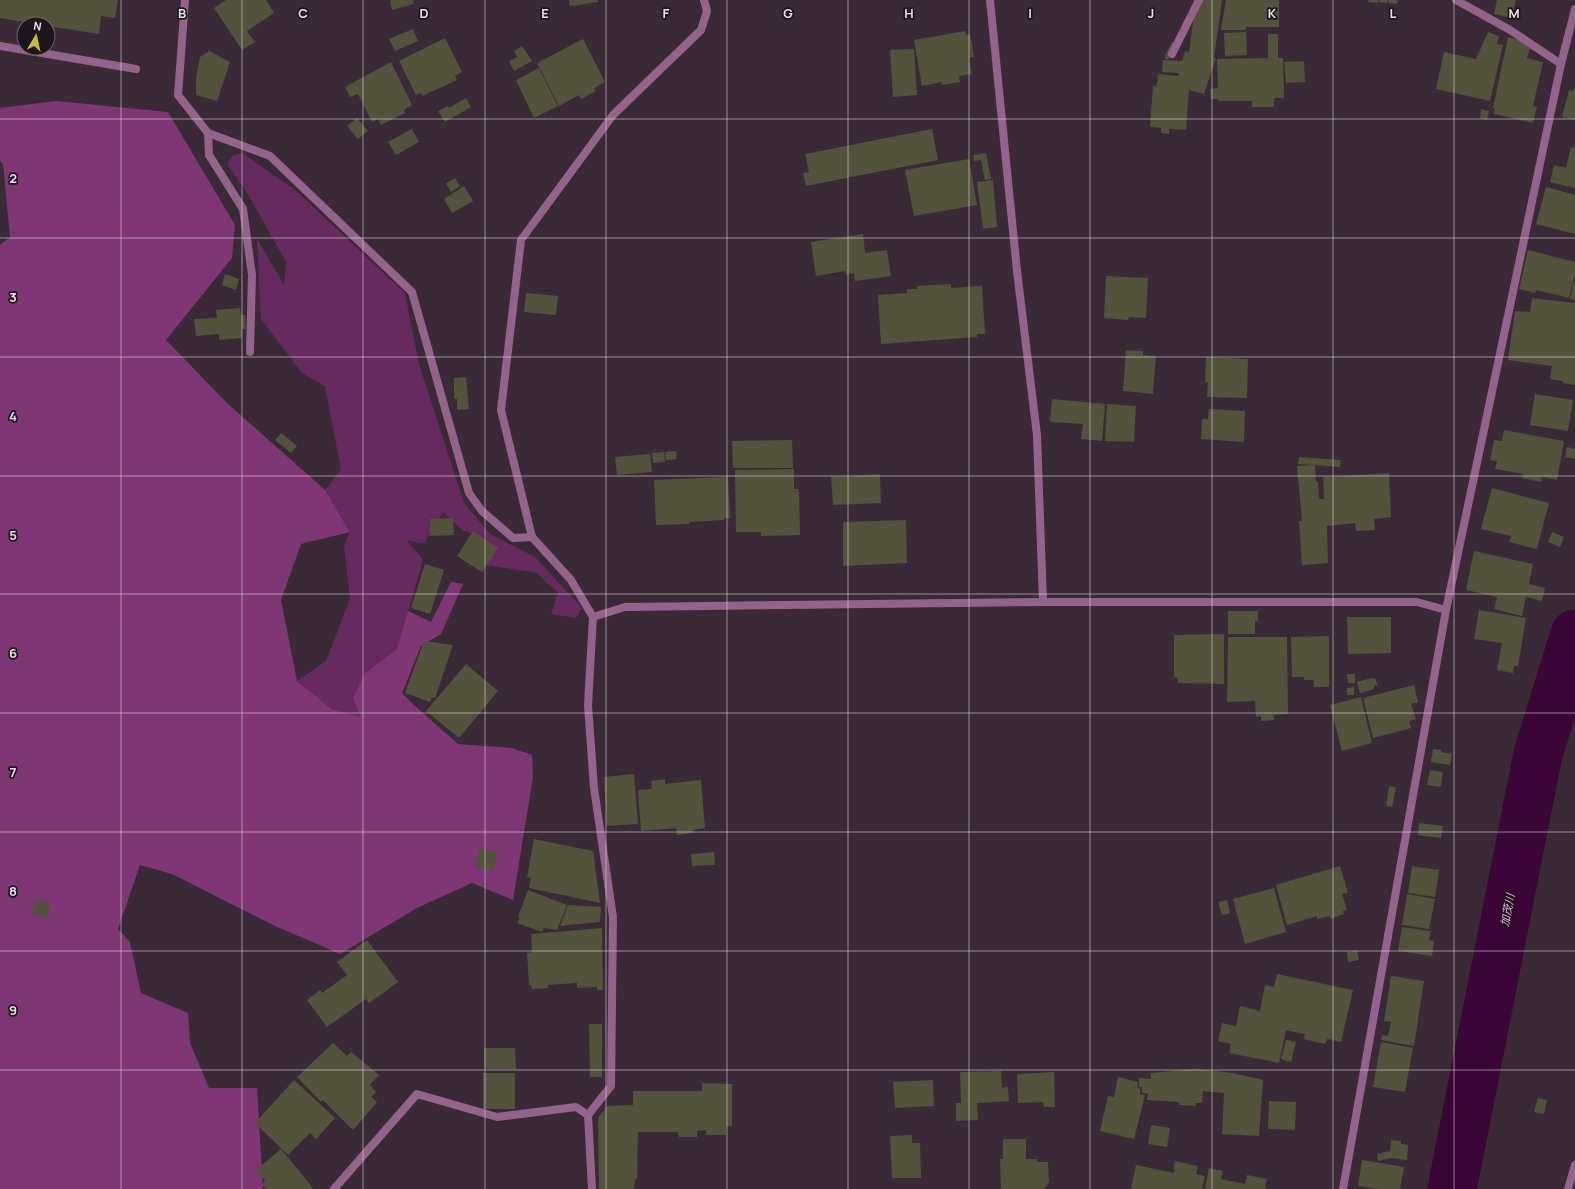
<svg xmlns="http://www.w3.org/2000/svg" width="1575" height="1189" viewBox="0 0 1575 1189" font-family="Manrope,'Noto Sans JP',sans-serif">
  <rect width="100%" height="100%" fill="#3a2a37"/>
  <!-- green -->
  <polygon fill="#672a5f" points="242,153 295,190 405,293 419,364 464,503 490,534 535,557 582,608 576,618 551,614 558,593 537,573 480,564 485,538 462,530 443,512 424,543 407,541 423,560 397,649 365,673 361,718 332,709 297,681 326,661 350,599 344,545 350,532 325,490 341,470 325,386 302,373 261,319 257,239 284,285 286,262 248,194 227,164 232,156"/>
  <!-- forest -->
  <polygon fill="#7e3674" points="56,101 168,112 235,225 232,258 166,340 228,404 325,490 350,532 301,544 281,600 297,681 332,709 361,717 353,698 365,673 397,649 408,611 431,622 451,582 463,584 441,634 421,646 402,693 415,706 458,744 512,748 532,755 533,777 513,900 472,883 417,908 340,954 275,926 172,874 140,865 118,929 130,942 141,993 188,1013 190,1043 209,1088 257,1088 263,1189 0,1189 0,245 10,237 3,164 0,161 0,108"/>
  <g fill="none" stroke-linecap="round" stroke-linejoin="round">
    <!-- river -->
    <polyline stroke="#3b0535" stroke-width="49" points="1452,1189 1538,754 1575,634"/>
  </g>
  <!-- building -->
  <g fill="#52523d">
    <polygon points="0,0 118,0 115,18 101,16 99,34 48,26 48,24 36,24 0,18"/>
    <polygon points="226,0 266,0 274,13 247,31 255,42 242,50 214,8"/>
    <polygon points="392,0 413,0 414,4 392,10 390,1"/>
    <polygon points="569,0 598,0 598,2 570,6"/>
    <polygon points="1196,0 1222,0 1214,58 1216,58 1204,94 1189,90 1186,130 1169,129 1169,134 1161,133 1161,128 1150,127 1153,86 1157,86 1158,74 1178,76 1179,73 1162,72 1163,60 1182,61 1185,51 1189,52"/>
    <polygon points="1226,0 1279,0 1279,27 1246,27 1246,30 1221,30"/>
    <polygon points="1369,0 1378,0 1378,3 1368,2"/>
    <polygon points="1379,0 1388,0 1387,3 1379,2"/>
    <polygon points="1389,0 1398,0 1397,4 1389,3"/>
    <polygon points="1497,0 1516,0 1511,18 1494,14"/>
    <polygon points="413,29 418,41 395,51 389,39"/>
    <polygon points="965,31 966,35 970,34 974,57 969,58 972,74 959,76 960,82 942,85 942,82 922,86 914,40"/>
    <polygon points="1246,32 1247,55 1225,56 1224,33"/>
    <polygon points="1488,32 1499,36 1497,44 1503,45 1490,101 1436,89 1444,52 1476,59"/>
    <polygon points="1268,34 1278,34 1278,58 1283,58 1284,98 1274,98 1274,107 1252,107 1252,101 1218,101 1218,99 1211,99 1210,89 1218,88 1217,59 1268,58"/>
    <polygon points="1508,37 1519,40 1530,48 1527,58 1543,62 1533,106 1537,107 1533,123 1494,114 1495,108 1493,108"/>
    <polygon points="445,38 462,72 455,76 457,80 422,96 421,93 416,95 399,61"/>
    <polygon points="583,39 605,82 594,88 596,91 581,99 579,95 559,106 537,63"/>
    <polygon points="1172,42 1177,45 1168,60 1164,58"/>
    <polygon points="522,46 532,61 514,71 509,61 517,57 514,51"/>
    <polygon points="914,49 917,95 893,97 890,50"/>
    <polygon points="209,51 230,62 217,101 196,95 196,78 200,57"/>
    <polygon points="1304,61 1305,82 1286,83 1284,62"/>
    <polygon points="391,62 412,105 404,110 405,113 381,125 378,119 372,122 358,94 350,97 345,87"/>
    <polygon points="539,68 558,106 534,118 516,80"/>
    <polygon points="1575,87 1575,120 1562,117 1569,90 1573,91"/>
    <polygon points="466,98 471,107 445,122 438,111 448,106 449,108"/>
    <polygon points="1481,109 1489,111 1487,120 1480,118"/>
    <polygon points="357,118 368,131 358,139 347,126"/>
    <polygon points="412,129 419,142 396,155 388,142"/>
    <polygon points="932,129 938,160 806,186 803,173 809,172 805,154"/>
    <polygon points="1571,147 1575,148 1575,188 1550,182 1554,165 1566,168"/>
    <polygon points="986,153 991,179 985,180 981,160 974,161 973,155"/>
    <polygon points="969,159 977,205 914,216 905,170"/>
    <polygon points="455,178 460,186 451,192 446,183"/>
    <polygon points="993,180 997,227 983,229 977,182"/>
    <polygon points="464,186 473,201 452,213 444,199"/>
    <polygon points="1546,187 1575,195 1575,234 1536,224"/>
    <polygon points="863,234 865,253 887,250 891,276 855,281 854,273 846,275 845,271 816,276 811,242"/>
    <polygon points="1528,250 1575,262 1575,275 1569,298 1536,290 1535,293 1519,289"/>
    <polygon points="225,274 239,279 236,290 222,285"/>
    <polygon points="1106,276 1148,278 1146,318 1129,317 1128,320 1104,318"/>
    <polygon points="1574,282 1575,282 1575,300 1570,299"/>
    <polygon points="951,284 951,288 982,286 985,334 977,334 977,337 881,344 878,295 907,293 907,289 918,289 917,286"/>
    <polygon points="526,293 558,296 556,315 524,312"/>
    <polygon points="1532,298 1575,303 1575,385 1562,383 1563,381 1550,379 1552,366 1508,360 1515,311 1530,312"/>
    <polygon points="240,308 241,315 245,315 246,329 242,329 242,338 219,340 219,334 196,336 194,319 217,318 216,310"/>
    <polygon points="1126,350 1143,351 1143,355 1156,356 1153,394 1123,391"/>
    <polygon points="1206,357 1248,359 1247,398 1207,397 1208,382 1205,382"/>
    <polygon points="466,377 469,409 457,410 457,399 454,399 454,378"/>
    <polygon points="1535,394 1573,400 1568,431 1530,425"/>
    <polygon points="1052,399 1105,404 1102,441 1081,439 1083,424 1050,422"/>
    <polygon points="1107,404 1136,406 1134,442 1105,441"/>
    <polygon points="1209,409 1245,411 1244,442 1201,439 1202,419 1208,419"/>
    <polygon points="1504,430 1564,441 1557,480 1542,477 1541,482 1522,478 1523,474 1495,469 1497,461 1490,460 1494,440 1502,441"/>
    <polygon points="281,433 297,446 291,453 275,440"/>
    <polygon points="792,440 793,468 733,468 732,441"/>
    <polygon points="1567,447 1575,449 1575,459 1565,457"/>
    <polygon points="676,451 677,459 666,460 665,452"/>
    <polygon points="664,452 665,462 653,463 652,453"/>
    <polygon points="650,454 652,472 617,475 615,457"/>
    <polygon points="1299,457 1341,460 1340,467 1315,465 1316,482 1318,482 1319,499 1324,499 1323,477 1389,473 1391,517 1374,519 1375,530 1356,531 1355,523 1327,526 1328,563 1302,565 1299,521 1302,521 1297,466 1315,465 1298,464"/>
    <polygon points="794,469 794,489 799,489 800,535 761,536 761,532 736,532 735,470"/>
    <polygon points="880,474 881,503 833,505 831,477"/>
    <polygon points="728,477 730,518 724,518 724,520 689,522 689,524 656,525 654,480"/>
    <polygon points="1492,488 1549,503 1537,549 1509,542 1511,536 1481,529"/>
    <polygon points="453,518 454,535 430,536 430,519"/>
    <polygon points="906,520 907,563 843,566 843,522"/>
    <polygon points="473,531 498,548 482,572 457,556"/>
    <polygon points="1552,532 1564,537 1560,547 1548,542"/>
    <polygon points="1474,551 1533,564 1529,584 1545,588 1542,601 1526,597 1522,616 1494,609 1497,597 1466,590"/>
    <polygon points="425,564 444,570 430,614 411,608"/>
    <polygon points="1479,610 1526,618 1518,666 1514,666 1513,673 1497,670 1502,643 1474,639"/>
    <polygon points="1228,611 1258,611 1258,621 1255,621 1255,634 1228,634"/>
    <polygon points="1347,617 1391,617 1391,653 1348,654"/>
    <polygon points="1224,634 1224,684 1178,683 1177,677 1174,677 1174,635"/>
    <polygon points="1329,636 1329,687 1314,687 1314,680 1304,680 1304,677 1292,677 1291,637"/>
    <polygon points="1228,637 1287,637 1288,714 1274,715 1274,720 1261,721 1261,716 1256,717 1255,701 1227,702"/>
    <polygon points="424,641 453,645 435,698 432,697 430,702 405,693"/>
    <polygon points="466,664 498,691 459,738 426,711"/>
    <polygon points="1347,674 1355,674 1355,683 1348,683"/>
    <polygon points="1372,678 1372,679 1375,678 1378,685 1374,686 1374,689 1360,693 1357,682"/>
    <polygon points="1414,685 1418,702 1411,704 1416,719 1409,721 1411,728 1373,738 1363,698"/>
    <polygon points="1354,687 1354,695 1347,695 1347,688"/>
    <polygon points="1361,697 1372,743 1342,751 1330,705"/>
    <polygon points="1433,749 1441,750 1441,752 1452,754 1450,765 1431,762"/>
    <polygon points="1430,770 1443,772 1441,787 1427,785"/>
    <polygon points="634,774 638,824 607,826 604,777"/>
    <polygon points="665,779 665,784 701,780 705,828 693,830 694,833 677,835 676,828 641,831 638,790 652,789 651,781"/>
    <polygon points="1389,786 1396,787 1392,807 1386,806"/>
    <polygon points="1419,823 1443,826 1441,838 1418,835"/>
    <polygon points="534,839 593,851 600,903 529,888 531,878 527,877"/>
    <polygon points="479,848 497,852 493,871 475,867"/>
    <polygon points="714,852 715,865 692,866 691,854"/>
    <polygon points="1340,866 1348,893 1342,894 1347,910 1343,911 1344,914 1330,919 1330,916 1317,919 1317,916 1287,925 1276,885"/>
    <polygon points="1412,866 1439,870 1435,897 1408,893"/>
    <polygon points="1274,888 1286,932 1245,944 1233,899"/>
    <polygon points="528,890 567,905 557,930 544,928 542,932 517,923 520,918 518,917"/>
    <polygon points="1407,894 1435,899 1429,929 1402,925"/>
    <polygon points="36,900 51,903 47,918 32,914"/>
    <polygon points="1227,900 1230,913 1222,915 1218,902"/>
    <polygon points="568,905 601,907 600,922 560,926"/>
    <polygon points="1402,927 1431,931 1429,940 1434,941 1432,956 1398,951"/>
    <polygon points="602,928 603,990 597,990 597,987 577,988 577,983 548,985 548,988 532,989 531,985 529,986 527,953 532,952 531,934"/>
    <polygon points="367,940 398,982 369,1003 366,999 327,1027 307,1000 320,990 322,993 347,975 337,962"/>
    <polygon points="1357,951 1359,960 1348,962 1347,952"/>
    <polygon points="1277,974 1353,990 1341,1042 1327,1039 1325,1044 1304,1039 1305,1034 1286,1030 1279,1063 1229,1053 1231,1044 1218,1041 1222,1023 1236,1026 1240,1006 1260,1011 1265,985 1274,987"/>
    <polygon points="1391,976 1424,981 1414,1046 1381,1040 1382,1035 1388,1036 1391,1022 1384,1021"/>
    <polygon points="589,1024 602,1024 602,1077 590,1077"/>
    <polygon points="1286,1040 1296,1042 1291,1062 1281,1059"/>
    <polygon points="1381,1042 1413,1048 1405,1092 1373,1087"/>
    <polygon points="333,1043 347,1056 351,1052 379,1075 370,1085 376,1092 371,1097 377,1102 353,1130 323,1100 321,1102 297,1077"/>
    <polygon points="484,1048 515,1048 516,1069 484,1069"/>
    <polygon points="1196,1069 1233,1073 1263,1080 1259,1136 1222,1134 1224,1093 1203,1091 1202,1103 1196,1103 1196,1106 1179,1105 1179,1102 1147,1100 1148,1094 1142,1093 1142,1087 1139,1087 1139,1078 1151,1079 1151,1073"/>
    <polygon points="1001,1071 1002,1088 1008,1087 1009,1101 977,1103 978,1120 956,1121 956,1103 961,1103 960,1072"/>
    <polygon points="1054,1072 1055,1107 1044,1107 1043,1102 1018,1103 1017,1074"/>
    <rect x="483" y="1073" width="32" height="36"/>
    <polygon points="1118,1077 1138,1082 1137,1087 1141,1089 1140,1094 1145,1095 1134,1139 1100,1131 1108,1096 1114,1097"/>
    <polygon points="294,1080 335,1118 316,1139 310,1133 288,1155 255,1123"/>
    <polygon points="933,1080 934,1106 895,1108 893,1082"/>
    <polygon points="702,1083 732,1084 732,1126 726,1126 726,1135 706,1135 706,1130 697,1131 697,1137 679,1137 678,1132 638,1132 637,1179 635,1179 634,1189 599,1189 598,1118 607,1106 633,1105 633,1091 702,1091"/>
    <polygon points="1538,1098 1547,1100 1544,1114 1534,1112"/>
    <polygon points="1269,1101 1296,1102 1295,1130 1268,1129"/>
    <polygon points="1151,1125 1170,1128 1167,1147 1148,1144"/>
    <polygon points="912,1135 912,1143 920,1143 921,1178 892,1178 890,1136"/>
    <polygon points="1003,1139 1026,1139 1026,1159 1037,1159 1037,1162 1048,1162 1049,1182 1044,1189 1001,1189 1000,1159 1003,1159"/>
    <polygon points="1391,1140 1401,1141 1401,1144 1408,1145 1407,1160 1391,1158 1378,1161 1377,1154 1390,1151"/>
    <polygon points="281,1149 309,1183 313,1189 266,1189 262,1184 265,1181 256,1170"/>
    <polygon points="1362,1160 1404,1167 1400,1189 1380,1189 1358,1186"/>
    <polygon points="1175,1161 1198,1166 1196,1174 1205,1176 1202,1189 1131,1189 1136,1165 1174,1173 1175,1169 1173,1169"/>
    <polygon points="1209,1168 1223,1171 1221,1179 1245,1184 1247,1175 1267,1179 1265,1189 1205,1189"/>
  </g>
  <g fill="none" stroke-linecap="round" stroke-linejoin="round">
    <!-- service -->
    <g stroke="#94638b" stroke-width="8">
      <polyline points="0,46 136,69"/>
      <polyline points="208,133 209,155 243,209 252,275 250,352"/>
    </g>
    <!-- minor -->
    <g stroke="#94638b" stroke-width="8">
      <polyline points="185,0 178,95 208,133 270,156 412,292 469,493 482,511 513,538 532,537"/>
      <polyline points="990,0 1017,271 1037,435 1043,602"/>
      <polyline points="1456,0 1510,30 1561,64"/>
      <polyline points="1172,54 1199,0"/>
      <polyline points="593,617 625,607 1043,602 1417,602 1446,610"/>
      <polyline points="334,1189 417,1094 497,1117 576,1107 588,1115"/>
      <polyline points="592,1189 588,1115 611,1086 613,917 594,788 588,705 593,617 571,580 532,537 501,410 521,240 613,115 701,30 707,11 704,0"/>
      <polyline points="1343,1189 1446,610 1561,64 1575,9"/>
      <polyline points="1568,1189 1575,1165"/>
    </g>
  </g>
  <!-- grid -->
  <path fill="none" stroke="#ebe0e8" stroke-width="1" stroke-opacity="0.55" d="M121,0V1189M242,0V1189M363,0V1189M485,0V1189M606,0V1189M727,0V1189M848,0V1189M969,0V1189M1090,0V1189M1212,0V1189M1333,0V1189M1454,0V1189M0,119H1575M0,238H1575M0,357H1575M0,476H1575M0,594H1575M0,713H1575M0,832H1575M0,951H1575M0,1070H1575"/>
  <g text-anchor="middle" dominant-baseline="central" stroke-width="3.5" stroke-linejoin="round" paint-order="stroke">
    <!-- water labels -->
    <g font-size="11" font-style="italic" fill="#f9a9eb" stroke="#1d151b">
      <text transform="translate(1507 910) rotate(-79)">加茂川</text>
    </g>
  </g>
  <g font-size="13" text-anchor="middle" font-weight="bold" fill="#ebe0e8" stroke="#1d151b" stroke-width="3.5" stroke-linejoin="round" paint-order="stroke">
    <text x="182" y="18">B</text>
    <text x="303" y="18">C</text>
    <text x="424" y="18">D</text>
    <text x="545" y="18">E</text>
    <text x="666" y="18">F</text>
    <text x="788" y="18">G</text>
    <text x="909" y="18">H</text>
    <text x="1030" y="18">I</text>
    <text x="1151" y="18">J</text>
    <text x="1272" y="18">K</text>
    <text x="1393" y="18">L</text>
    <text x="1514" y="18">M</text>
    <text x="13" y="183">2</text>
    <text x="13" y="302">3</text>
    <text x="13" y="421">4</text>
    <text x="13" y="540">5</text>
    <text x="13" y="658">6</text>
    <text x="13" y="777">7</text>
    <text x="13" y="896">8</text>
    <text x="13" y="1015">9</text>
  </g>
  <!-- north arrow -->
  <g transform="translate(36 36) rotate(9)"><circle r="19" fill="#1d151b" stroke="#6f666d"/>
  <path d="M0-3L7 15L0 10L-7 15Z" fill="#c2bd3f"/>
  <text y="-6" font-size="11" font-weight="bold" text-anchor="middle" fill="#ebe0e8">N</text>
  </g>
</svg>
